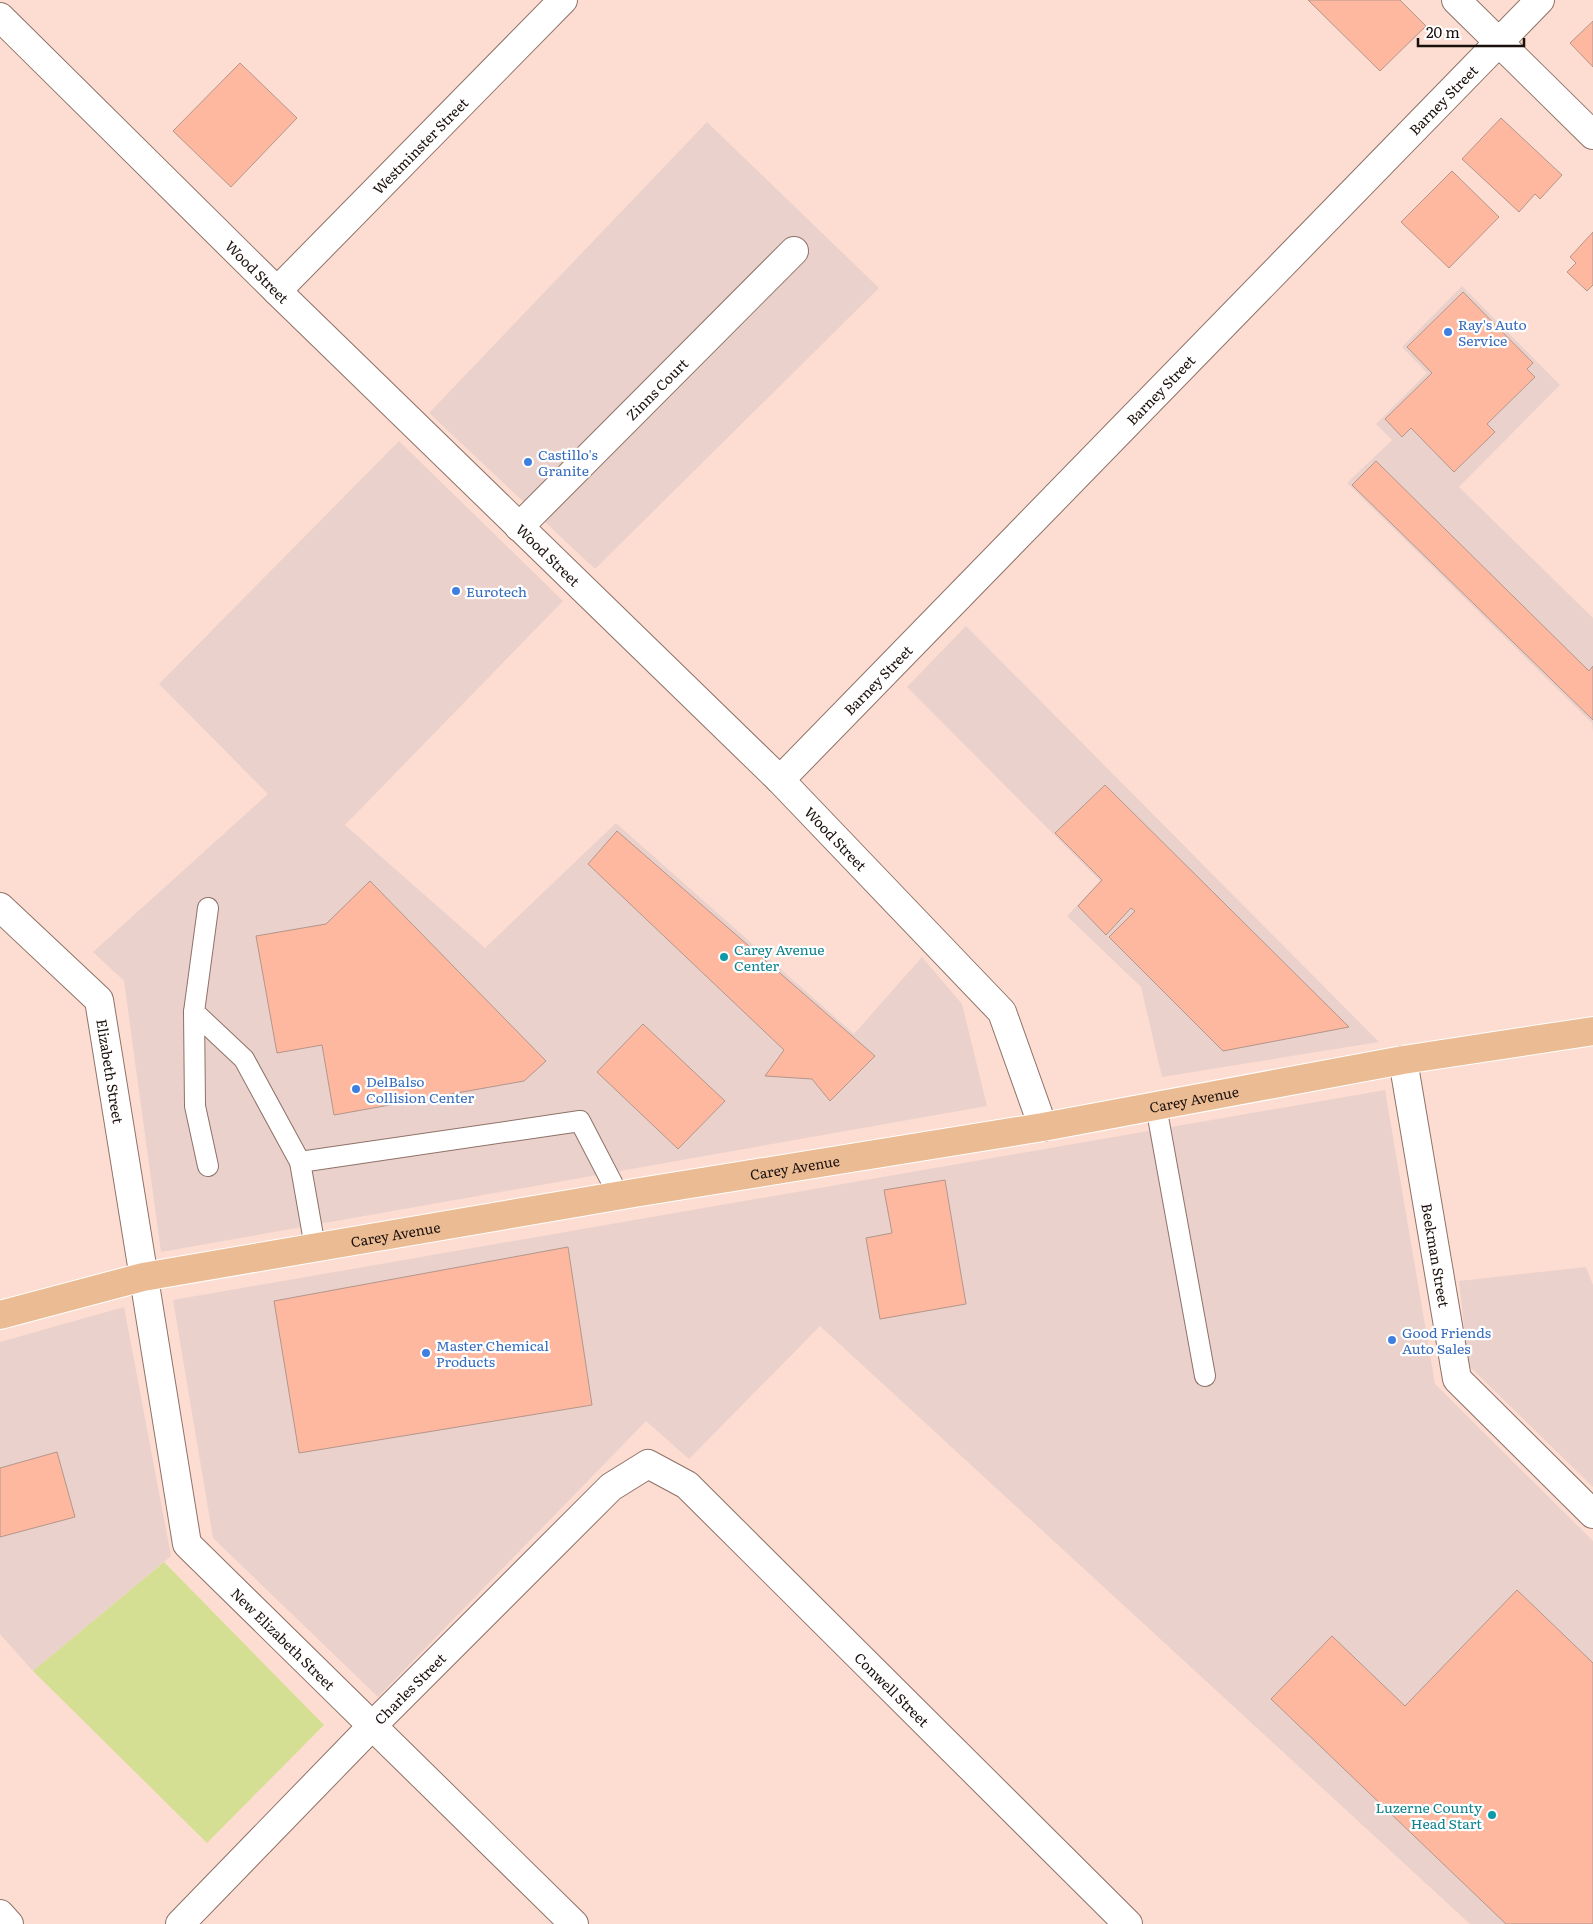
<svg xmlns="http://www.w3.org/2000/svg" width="1593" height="1924" viewBox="0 0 1593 1924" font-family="Literata,serif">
  <rect width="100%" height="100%" fill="#fdddd2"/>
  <!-- commercial -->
  <g fill="#ebd1cb">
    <polygon points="707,122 879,288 595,569 429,413"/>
    <polygon points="1462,286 1560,385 1459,487 1593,618 1593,732 1592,723 1347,483 1392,440 1376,424 1427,373 1402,347"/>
    <polygon points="399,441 563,601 345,825 485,948 616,823 854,1034 922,957 962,1004 987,1106 161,1252 124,981 93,952 268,794 159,684"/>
    <polygon points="966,626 1379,1042 1162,1077 1141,987 1067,916 1100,881 907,687"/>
    <polygon points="1385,1090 1435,1384 1593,1541 1593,1924 1470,1924 820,1326 689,1459 646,1421 378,1697 213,1538 173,1300"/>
    <polygon points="1586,1267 1593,1285 1593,1487 1468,1365 1459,1281"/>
    <polygon points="124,1307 171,1556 33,1671 0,1634 0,1342"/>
  </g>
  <!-- green -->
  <polygon fill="#d5df93" points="164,1562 324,1725 207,1843 33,1671"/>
  <!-- building -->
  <g fill="#fdb89f" stroke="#b3968b">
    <polygon points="1308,0 1400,0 1426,26 1380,71"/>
    <polygon points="1593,21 1593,67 1570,43"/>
    <polygon points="240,63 297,118 231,187 173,131"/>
    <polygon points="1501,118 1562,175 1540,199 1535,194 1519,212 1462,159"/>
    <polygon points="1452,171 1499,217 1449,268 1401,222"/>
    <polygon points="1593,232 1593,285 1587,291 1567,272 1576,263 1570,257"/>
    <polygon points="1463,292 1533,363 1527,369 1535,377 1487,424 1495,432 1454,472 1411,428 1402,437 1385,419 1432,373 1407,347"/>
    <polygon points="1376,461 1589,671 1593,666 1593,720 1352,485"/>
    <polygon points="1105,785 1349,1027 1223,1051 1109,937 1135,911 1131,908 1106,935 1078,906 1102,880 1055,833"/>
    <polygon points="617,831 875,1056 830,1101 812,1079 765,1076 784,1050 588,864"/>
    <polygon points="370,881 546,1061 524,1081 334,1115 322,1045 277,1053 256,936 326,924"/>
    <polygon points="643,1024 725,1101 678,1149 597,1072"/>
    <polygon points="945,1180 966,1304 880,1319 866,1238 892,1233 884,1190"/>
    <polygon points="568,1247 592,1405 299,1453 274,1301"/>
    <polygon points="57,1452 75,1517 0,1537 0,1468"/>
    <polygon points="1517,1590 1593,1663 1593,1924 1506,1924 1271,1699 1332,1636 1405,1706"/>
  </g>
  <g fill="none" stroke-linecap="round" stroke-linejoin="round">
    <defs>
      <g id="lane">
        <polyline points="208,908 194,1012 244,1059 300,1162 315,1247"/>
        <polyline points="194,1012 195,1106 208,1166"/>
        <polyline points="1156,1106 1205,1376"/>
        <polyline points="300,1162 580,1121 619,1196"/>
      </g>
      <g id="street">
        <polyline points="1456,0 1593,135"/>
        <path id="s1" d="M0,17L277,291L780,780L1002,1012L1043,1127"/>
        <path id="s2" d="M277,291L563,0"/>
        <path id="s3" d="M519,527L794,251"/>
        <path id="s4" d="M780,780L1540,0"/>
        <path id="s5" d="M0,907L99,1000L187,1544L574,1924"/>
        <path id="s6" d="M1403,1060L1457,1379L1593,1514"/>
        <polyline points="0,1914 9,1924"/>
        <path id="s7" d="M180,1924L373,1725L611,1487L648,1464L687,1485L1128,1924"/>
      </g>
      <g id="primary">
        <path id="s8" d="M0,1315L143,1277L634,1193L1043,1127L1403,1060L1593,1031"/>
      </g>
    </defs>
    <!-- lane casing -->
    <use href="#lane" stroke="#8e7268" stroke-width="22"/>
    <!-- street casing -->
    <use href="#street" stroke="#8e7268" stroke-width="30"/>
    <!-- primary casing -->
    <use href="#primary" stroke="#fff" stroke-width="30"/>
    <!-- lane -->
    <use href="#lane" stroke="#fff" stroke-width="20"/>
    <!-- street -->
    <use href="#street" stroke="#fff" stroke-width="28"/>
    <!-- primary -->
    <use href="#primary" stroke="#ebbc94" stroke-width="28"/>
  </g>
  <!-- markers -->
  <g fill="#3f7fe0" stroke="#fff" stroke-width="2">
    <circle cx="1448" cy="332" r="5"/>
    <circle cx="528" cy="462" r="5"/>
    <circle cx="456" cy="591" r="5"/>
    <circle cx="356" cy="1089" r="5"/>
    <circle cx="1392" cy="1340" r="5"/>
    <circle cx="426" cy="1353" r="5"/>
  </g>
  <g fill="#0f9aa8" stroke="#fff" stroke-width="2">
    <circle cx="724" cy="957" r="5"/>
    <circle cx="1492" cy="1815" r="5"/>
  </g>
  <g text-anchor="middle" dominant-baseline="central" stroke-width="4.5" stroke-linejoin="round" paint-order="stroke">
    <!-- street labels -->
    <g font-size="14" fill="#1b100c" stroke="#fff">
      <text stroke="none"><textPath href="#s4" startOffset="950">Barney Street</textPath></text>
      <text stroke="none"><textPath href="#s2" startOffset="204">Westminster Street</textPath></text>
      <text stroke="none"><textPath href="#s1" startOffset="362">Wood Street</textPath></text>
      <text stroke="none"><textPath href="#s3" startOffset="195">Zinns Court</textPath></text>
      <text stroke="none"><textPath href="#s4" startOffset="545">Barney Street</textPath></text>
      <text stroke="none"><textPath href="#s1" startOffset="768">Wood Street</textPath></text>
      <text stroke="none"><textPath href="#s4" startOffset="140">Barney Street</textPath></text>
      <text stroke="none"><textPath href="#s1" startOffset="1172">Wood Street</textPath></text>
      <text stroke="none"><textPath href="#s5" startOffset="208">Elizabeth Street</textPath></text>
      <text stroke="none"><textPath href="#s8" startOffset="1214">Carey Avenue</textPath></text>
      <text stroke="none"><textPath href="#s8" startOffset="809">Carey Avenue</textPath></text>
      <text stroke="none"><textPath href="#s8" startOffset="404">Carey Avenue</textPath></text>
      <text stroke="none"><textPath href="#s6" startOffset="198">Beekman Street</textPath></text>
      <text stroke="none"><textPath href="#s5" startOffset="822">New Elizabeth Street</textPath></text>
      <text stroke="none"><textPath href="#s7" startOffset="329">Charles Street</textPath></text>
      <text stroke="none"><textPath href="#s7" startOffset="991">Conwell Street</textPath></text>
    </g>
    <!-- shop labels -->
    <g font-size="14" fill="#366cbe" stroke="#fff" text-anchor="start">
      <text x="1458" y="324">Ray's Auto<tspan x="1458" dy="16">Service</tspan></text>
      <text x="538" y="454">Castillo's<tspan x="538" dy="16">Granite</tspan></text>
      <text x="466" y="591">Eurotech</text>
      <text x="366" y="1081">DelBalso<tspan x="366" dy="16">Collision Center</tspan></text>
      <text x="1402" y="1332">Good Friends<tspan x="1402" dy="16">Auto Sales</tspan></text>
      <text x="436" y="1345">Master Chemical<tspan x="436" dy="16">Products</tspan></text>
    </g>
    <!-- culture labels -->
    <g font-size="14" fill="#0d838f" stroke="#fff" text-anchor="start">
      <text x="734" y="949">Carey Avenue<tspan x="734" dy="16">Center</tspan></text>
      <text x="1482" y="1807" text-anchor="end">Luzerne County<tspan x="1482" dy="16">Head Start</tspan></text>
    </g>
  </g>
  <!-- scale -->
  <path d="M1418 38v8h106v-8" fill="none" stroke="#1b100c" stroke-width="2.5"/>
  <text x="1426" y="38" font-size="15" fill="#1b100c" stroke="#ffffff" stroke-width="4" paint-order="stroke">20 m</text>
</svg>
